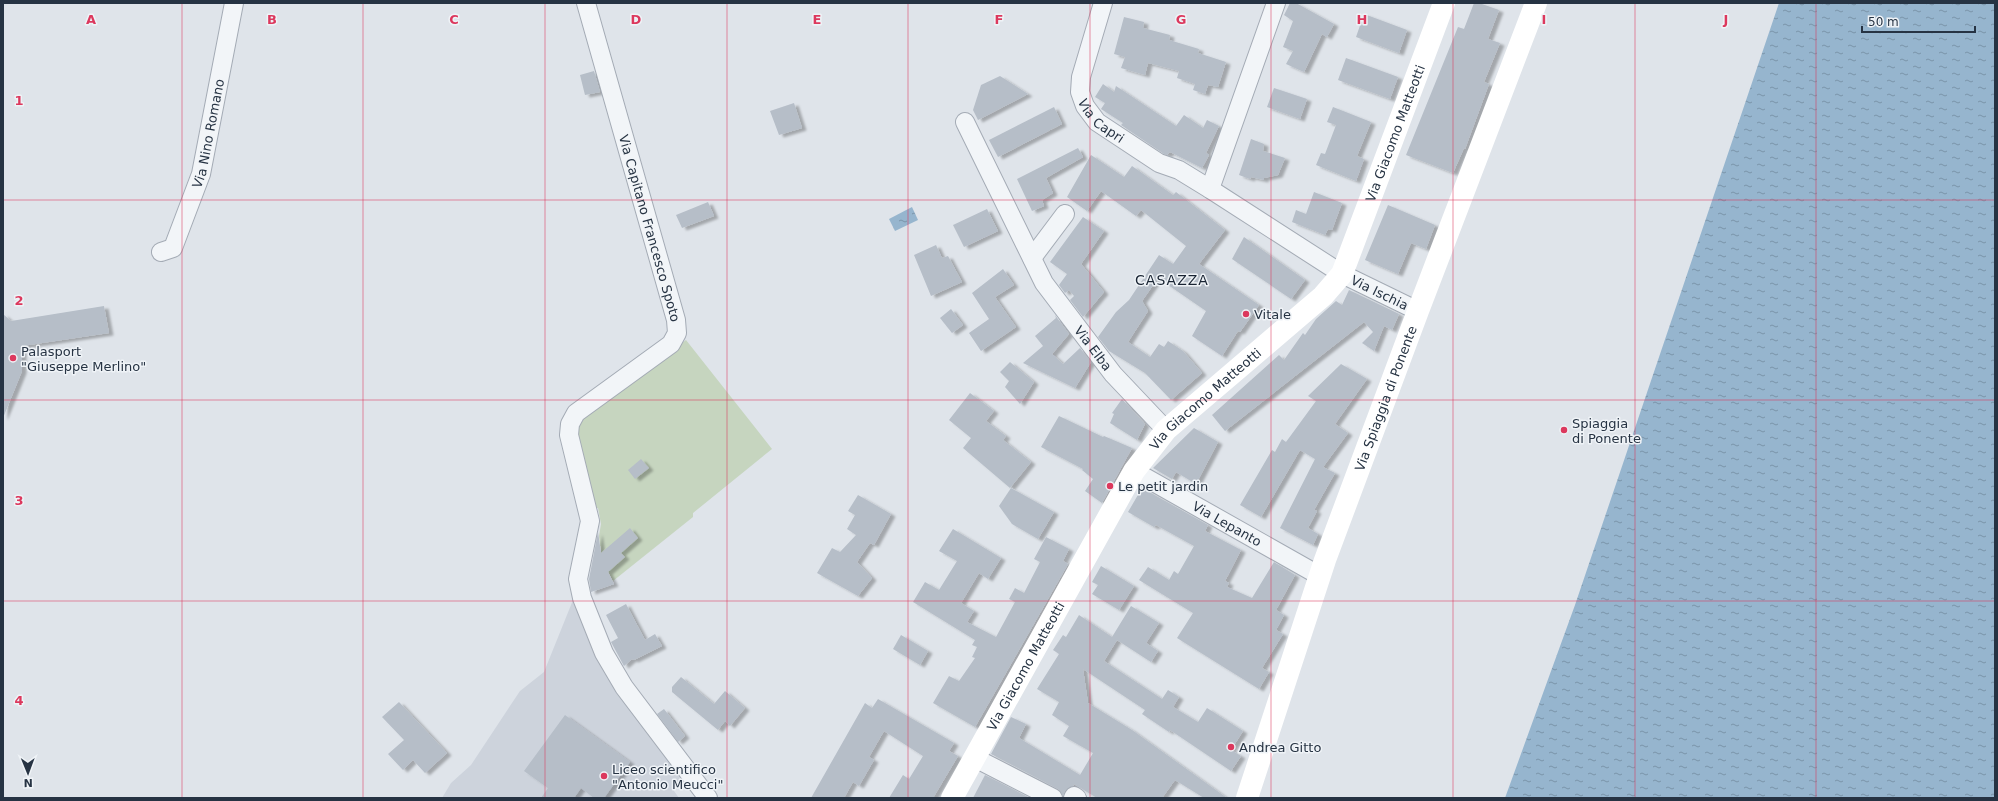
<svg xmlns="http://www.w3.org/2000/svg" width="1998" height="801" viewBox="0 0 1998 801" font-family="'DejaVu Sans',sans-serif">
  <defs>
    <pattern id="water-ripples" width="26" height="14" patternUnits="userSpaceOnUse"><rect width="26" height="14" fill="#96b5ce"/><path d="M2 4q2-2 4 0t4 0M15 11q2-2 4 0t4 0" fill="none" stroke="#7a94a9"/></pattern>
    <filter id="shadow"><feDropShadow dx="4.5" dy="2.5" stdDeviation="1" flood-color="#0004"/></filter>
  </defs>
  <rect width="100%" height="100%" fill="#dfe4ea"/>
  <!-- built -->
  <polygon fill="#cdd3dc" points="573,600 595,656 680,778 674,791 679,798 442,798 451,783 471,765 520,691 544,672"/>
  <!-- grass -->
  <polygon fill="#c6d5bf" points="686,340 772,449 693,513 693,517 613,581 602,560 599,536 601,524 598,508 593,508 575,442 577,425 585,413"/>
  <!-- water -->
  <g fill="url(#water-ripples)">
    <polygon points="1779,3 1995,3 1995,798 1505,798 1575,605"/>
    <polygon points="912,207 918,220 895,231 889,219"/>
  </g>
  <!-- building -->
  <g fill="#b6bec8" filter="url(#shadow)">
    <polygon points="1290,3 1296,3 1334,24 1327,37 1322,34 1304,72 1286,64 1293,51 1283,47 1293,21 1284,15"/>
    <polygon points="1474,3 1479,3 1499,10 1488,39 1500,43 1484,82 1489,84 1465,149 1464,148 1453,173 1406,155 1458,27 1464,29"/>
    <polygon points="1364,14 1407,30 1399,53 1356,37"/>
    <polygon points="1124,17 1144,22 1143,28 1170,35 1169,40 1199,49 1198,53 1226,62 1218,87 1208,85 1205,94 1193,90 1195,84 1177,78 1179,71 1148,63 1145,75 1121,68 1125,57 1114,54"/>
    <polygon points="1346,58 1398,77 1390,99 1338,80"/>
    <polygon points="594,71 600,92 585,95 580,75"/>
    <polygon points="1000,76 1028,94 978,120 973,110 981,85"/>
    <polygon points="1103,84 1114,92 1116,86 1176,126 1184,115 1203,128 1207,120 1219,126 1206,153 1209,155 1202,168 1170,152 1167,155 1164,154 1121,125 1123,123 1101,109 1105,103 1095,97"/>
    <polygon points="1274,88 1307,99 1300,119 1267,107"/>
    <polygon points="794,103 802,128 779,135 770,111"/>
    <polygon points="1054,107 1062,124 998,157 989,140"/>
    <polygon points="1333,107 1371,122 1357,156 1364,159 1356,181 1316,165 1321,153 1325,154 1336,125 1327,122"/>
    <polygon points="1251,139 1264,144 1263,151 1285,158 1278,175 1264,178 1264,180 1251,177 1250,179 1239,175"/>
    <polygon points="1078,148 1083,157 1046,178 1053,193 1042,200 1044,206 1032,211 1017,179"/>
    <polygon points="1091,155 1124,177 1132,166 1173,195 1176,192 1225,230 1199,264 1259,305 1240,332 1238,331 1222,356 1192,336 1206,311 1158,278 1142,301 1148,311 1128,342 1150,357 1159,344 1164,347 1168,341 1183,351 1202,373 1171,400 1145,373 1109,351 1098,337 1116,312 1129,300 1159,255 1173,264 1186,246 1141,210 1136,216 1101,191 1087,211 1067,197"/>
    <polygon points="1314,192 1342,203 1332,230 1328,229 1325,235 1292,222 1296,210 1306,214"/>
    <polygon points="708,202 714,216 682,228 676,215"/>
    <polygon points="1388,205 1435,225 1426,249 1411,243 1398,274 1365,260"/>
    <polygon points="987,209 998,231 964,247 953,225"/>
    <polygon points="1083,217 1104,231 1081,264 1104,292 1083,317 1070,300 1074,296 1069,290 1065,293 1059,285 1067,274 1050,262"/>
    <polygon points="1244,237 1305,280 1291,299 1232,259"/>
    <polygon points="936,245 942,258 948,256 962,282 931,296 914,255"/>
    <polygon points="1003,269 1014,285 995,297 1016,327 981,351 969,333 989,319 972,293"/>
    <polygon points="1349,290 1399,314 1392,330 1384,326 1374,351 1362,343 1373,332 1364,322 1225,431 1212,415 1279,355 1284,360 1303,333 1305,335 1316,319 1336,301 1342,305"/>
    <polygon points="104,306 109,333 22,346 22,371 3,418 3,314 11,321"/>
    <polygon points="951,309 963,325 952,333 940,318"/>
    <polygon points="1055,315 1069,334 1052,354 1063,364 1080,348 1091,362 1075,388 1023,363 1043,346 1035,336 1056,318"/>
    <polygon points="1010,362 1034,382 1020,404 1005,387 1009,381 1000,372"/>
    <polygon points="1341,364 1367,379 1335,424 1348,433 1323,467 1335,473 1314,510 1317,511 1308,528 1318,534 1313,545 1280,528 1315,459 1300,450 1261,517 1240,505 1272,450 1275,452 1282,439 1286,442 1316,401 1308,396"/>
    <polygon points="970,393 994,411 986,421 1006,436 1003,440 1031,462 1010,488 963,448 971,438 949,420"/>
    <polygon points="1122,399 1145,424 1137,440 1110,423 1114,414 1112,413"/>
    <polygon points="1059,416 1103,437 1104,436 1132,448 1102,503 1085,491 1093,479 1082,470 1083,469 1041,447"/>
    <polygon points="1194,428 1218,442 1196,484 1176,472 1172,479 1153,468"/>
    <polygon points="641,459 649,468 635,479 628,470"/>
    <polygon points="1011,488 1054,512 1038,539 1012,524 999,506"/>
    <polygon points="1142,488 1208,525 1205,531 1241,550 1225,581 1229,583 1227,587 1252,598 1274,562 1295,575 1276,610 1284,615 1276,630 1283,634 1262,668 1269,672 1259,689 1177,638 1193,613 1139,580 1148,567 1169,580 1174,571 1178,574 1194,546 1156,525 1154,527 1128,512"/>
    <polygon points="858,495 891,514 874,545 870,543 857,562 872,578 858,596 817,573 832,548 840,552 856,535 847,529 855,515 848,511"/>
    <polygon points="630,528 638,538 621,553 625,557 608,572 614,584 591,592 589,579 598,532 601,553"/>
    <polygon points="953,529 1001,558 988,579 979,573 961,603 974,611 967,622 996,637 1015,602 1009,599 1015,588 1024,593 1040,562 1034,559 1046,537 1069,549 1063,561 1068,564 975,727 933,703 949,676 959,681 975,658 972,657 977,647 972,645 975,640 913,602 925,582 939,590 957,561 939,551"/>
    <polygon points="1101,566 1134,586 1119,610 1092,594 1098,585 1092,582"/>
    <polygon points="626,604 645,640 655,634 662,646 634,660 632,659 624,666 611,642 618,638 606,615"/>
    <polygon points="1131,606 1159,623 1146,643 1158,651 1151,662 1117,640 1104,661 1162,699 1168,690 1179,697 1173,707 1198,722 1207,708 1243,731 1231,750 1241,756 1231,771 1170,730 1169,732 1142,714 1145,710 1083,669 1088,703 1132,730 1227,798 1204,798 1175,780 1162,798 1097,798 1074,784 1078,779 1073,786 1065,791 1063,796 1058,789 991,754 1011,717 1026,724 1019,738 1080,775 1093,753 1063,736 1069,726 1052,715 1059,702 1037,689 1059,654 1053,650 1063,635 1066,637 1079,615 1112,637"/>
    <polygon points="901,635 928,651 920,665 893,649"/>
    <polygon points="681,677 714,704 725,691 745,708 730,726 725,721 718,730 672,692 672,687"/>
    <polygon points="878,699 954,743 949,751 958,756 933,798 889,798 903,775 909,779 923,756 884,731 869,757 874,760 859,786 853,782 844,798 811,798 865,703 872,708"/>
    <polygon points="399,702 447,753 425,773 413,760 403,770 388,754 404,740 382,717"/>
    <polygon points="664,709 685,736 678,742 657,714"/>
    <polygon points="565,715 630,762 604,798 594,798 581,788 574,798 541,798 548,788 524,771"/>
    <polygon points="985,775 1030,798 973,798"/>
  </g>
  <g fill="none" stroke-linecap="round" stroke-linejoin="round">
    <defs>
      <g id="street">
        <path id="s1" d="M586,3L676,320L677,333L671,344L576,413L570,424L569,435L590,521L578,579L582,598L604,653L624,687L708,798"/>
        <path id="s2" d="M1103,3L1081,77L1080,92L1085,106L1097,122L1159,163L1179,170L1210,189L1342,274L1418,311"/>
        <path id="s3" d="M965,122L1044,283L1113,374L1166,430"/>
        <polyline points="1210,189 1276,3"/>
        <path id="s4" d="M161,252L173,248L201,174L234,3"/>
        <polyline points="1032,258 1065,214"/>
        <path id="s5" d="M1134,471L1320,576"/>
        <polyline points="975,758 1053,798"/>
        <polyline points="1073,798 1074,796 1077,798"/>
      </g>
    </defs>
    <!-- street casing -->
    <use href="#street" stroke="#a4abb5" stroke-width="20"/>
    <!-- street -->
    <use href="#street" stroke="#f2f5f8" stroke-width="18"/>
    <!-- secondary -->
    <g stroke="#fff" stroke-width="22">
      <path id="s6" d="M952,798L1134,471L1166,430L1323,296L1342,274L1444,3"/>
      <path id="s7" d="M1247,798L1325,560L1418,311L1536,3"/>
    </g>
  </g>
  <!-- grid -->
  <path fill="none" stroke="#dc385d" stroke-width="1" stroke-opacity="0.55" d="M182,3V798M363,3V798M545,3V798M727,3V798M908,3V798M1090,3V798M1271,3V798M1453,3V798M1635,3V798M1816,3V798M3,200H1995M3,400H1995M3,601H1995"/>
  <!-- markers -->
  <g fill="#dc385d" stroke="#eff3f7" stroke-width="1.5">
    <circle cx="1246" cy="314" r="4"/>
    <circle cx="13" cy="358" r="4"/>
    <circle cx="1564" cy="430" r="4"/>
    <circle cx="1110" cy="486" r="4"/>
    <circle cx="1231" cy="747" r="4"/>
    <circle cx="604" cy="776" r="4"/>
  </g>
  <g text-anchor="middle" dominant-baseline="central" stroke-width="3" stroke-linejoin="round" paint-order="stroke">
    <!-- street labels -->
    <g font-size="13" fill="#263343" stroke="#eff3f7">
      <text stroke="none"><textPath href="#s2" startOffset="129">Via Capri</textPath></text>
      <text stroke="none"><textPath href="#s4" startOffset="133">Via Nino Romano</textPath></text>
      <text stroke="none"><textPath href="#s6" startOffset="812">Via Giacomo Matteotti</textPath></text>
      <text stroke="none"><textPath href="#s1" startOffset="234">Via Capitano Francesco Spoto</textPath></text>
      <text stroke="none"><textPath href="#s2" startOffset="458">Via Ischia</textPath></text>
      <text stroke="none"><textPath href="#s3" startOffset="261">Via Elba</textPath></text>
      <text stroke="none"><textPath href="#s7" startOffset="423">Via Spiaggia di Ponente</textPath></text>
      <text stroke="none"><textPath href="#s6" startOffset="476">Via Giacomo Matteotti</textPath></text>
      <text stroke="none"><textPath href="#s5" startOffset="107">Via Lepanto</textPath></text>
      <text stroke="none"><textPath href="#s6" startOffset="151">Via Giacomo Matteotti</textPath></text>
    </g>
    <!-- poi labels -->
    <g font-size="13" fill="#263343" stroke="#eff3f7" text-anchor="start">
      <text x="1254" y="314">Vitale</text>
      <text x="21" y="351">Palasport<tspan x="21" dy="15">"Giuseppe Merlino"</tspan></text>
      <text x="1572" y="423">Spiaggia<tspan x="1572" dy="15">di Ponente</tspan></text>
      <text x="1118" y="486">Le petit jardin</text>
      <text x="1239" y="747">Andrea Gitto</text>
      <text x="612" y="769">Liceo scientifico<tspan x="612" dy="15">"Antonio Meucci"</tspan></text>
    </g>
    <!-- neighbourhood labels -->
    <g font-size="14" letter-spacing="1" fill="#192433" stroke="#eff3f7">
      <text x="1172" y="280">CASAZZA</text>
    </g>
  </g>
  <g font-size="13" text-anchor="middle" font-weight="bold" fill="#dc385d" stroke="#eff3f7" stroke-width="3" stroke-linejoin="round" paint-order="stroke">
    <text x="91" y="24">A</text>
    <text x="272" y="24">B</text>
    <text x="454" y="24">C</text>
    <text x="636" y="24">D</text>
    <text x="817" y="24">E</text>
    <text x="999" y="24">F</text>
    <text x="1181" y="24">G</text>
    <text x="1362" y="24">H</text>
    <text x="1544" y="24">I</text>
    <text x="1726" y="24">J</text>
    <text x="19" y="105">1</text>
    <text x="19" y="305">2</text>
    <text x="19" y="505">3</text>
    <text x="19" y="705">4</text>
  </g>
  <!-- border -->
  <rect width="1998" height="801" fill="none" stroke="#263343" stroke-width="8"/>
  <!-- north arrow -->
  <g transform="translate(28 773) rotate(179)" stroke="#eff3f7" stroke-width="3" paint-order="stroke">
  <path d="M0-3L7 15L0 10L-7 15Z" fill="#263343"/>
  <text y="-6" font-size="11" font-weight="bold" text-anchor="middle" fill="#263343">N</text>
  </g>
  <!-- scale -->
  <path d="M1862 26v6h113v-6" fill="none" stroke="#263343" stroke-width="2"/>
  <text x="1868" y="26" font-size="12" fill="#263343" stroke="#eff3f7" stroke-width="3" paint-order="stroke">50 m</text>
</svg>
